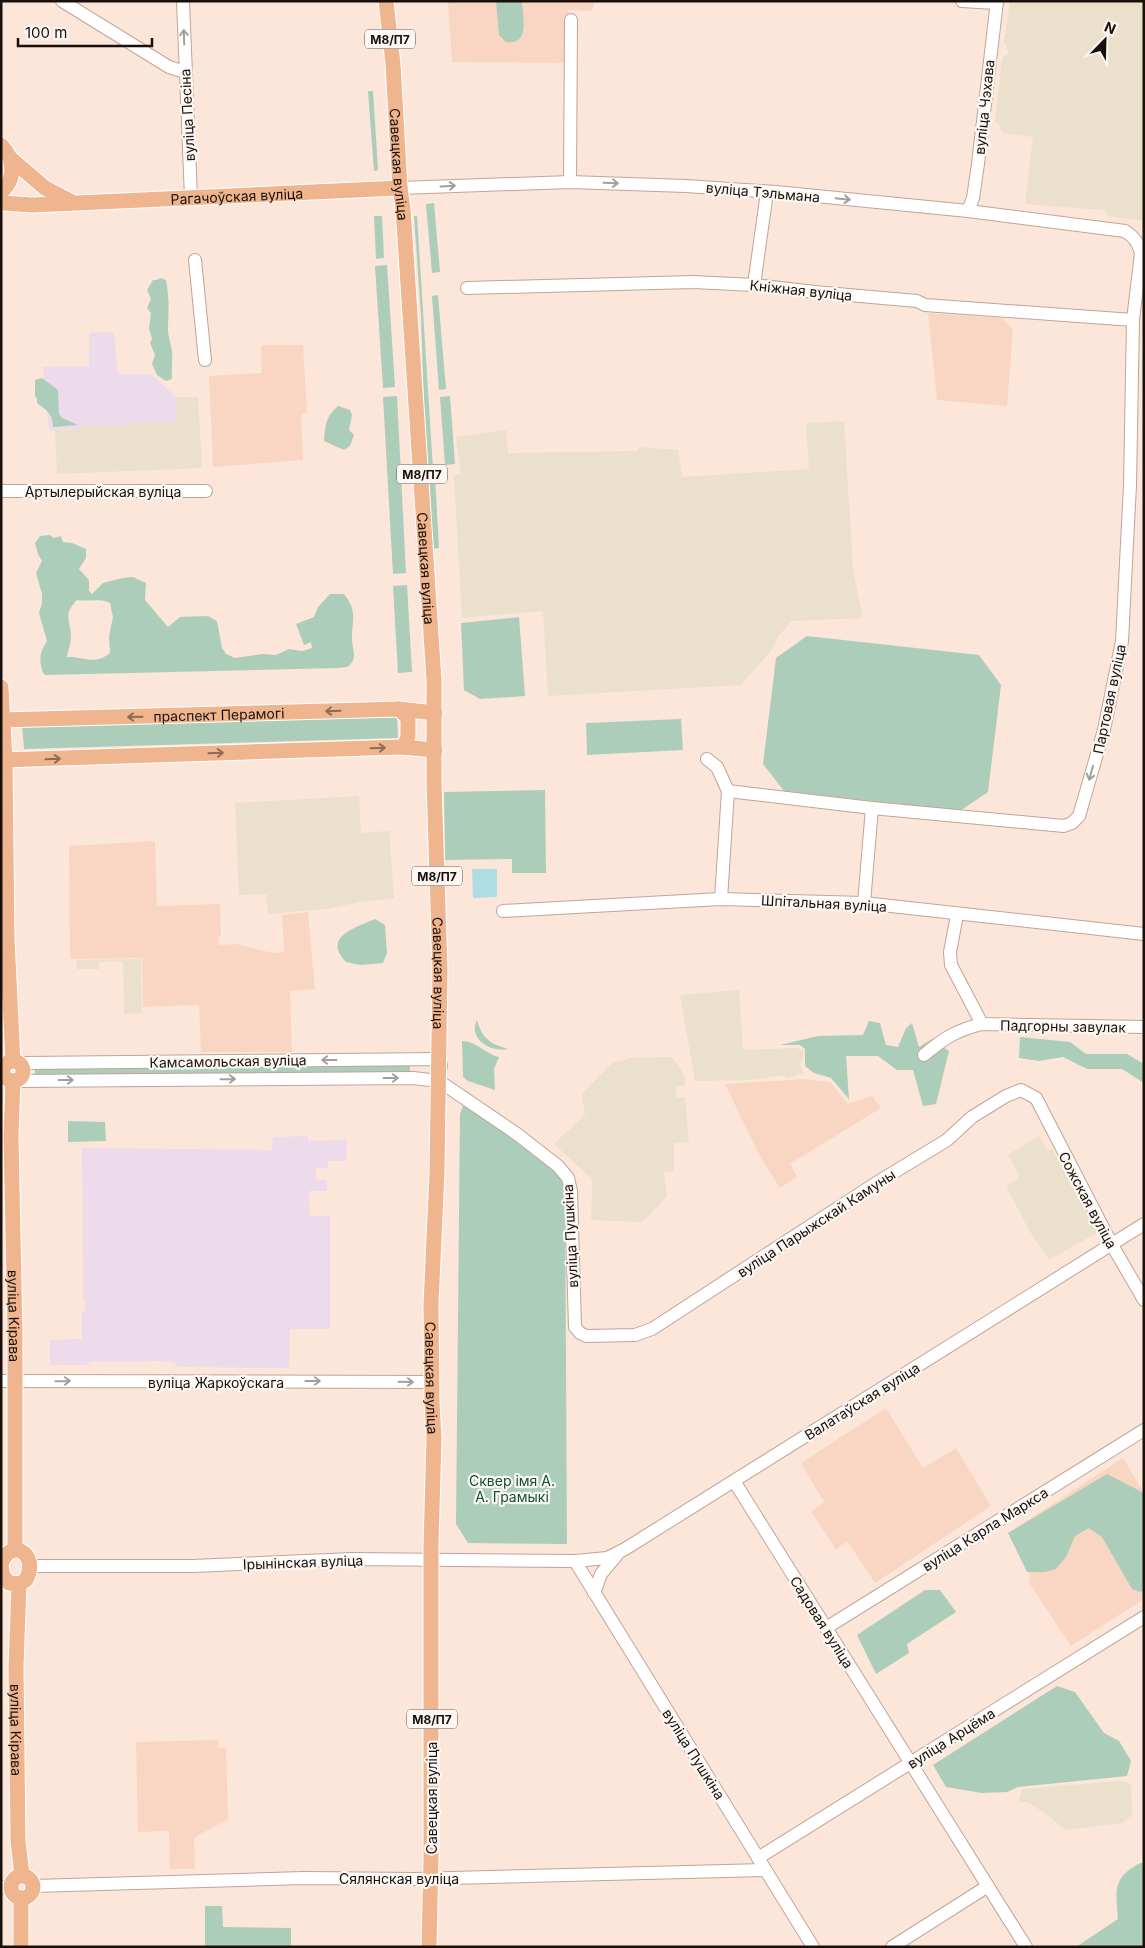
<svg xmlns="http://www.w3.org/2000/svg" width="1145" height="1948" viewBox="0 0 1145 1948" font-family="Inter,sans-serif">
  <rect width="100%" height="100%" fill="#fce6d9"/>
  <!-- built -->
  <g fill="#f9d6c3">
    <polygon points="448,1 595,1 592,11 568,10 567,63 452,62"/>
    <polygon points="928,313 1002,318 1013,330 1007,406 937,400"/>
    <polygon points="261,345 303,345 307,413 301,414 303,460 213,467 209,376 262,373"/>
    <polygon points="155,841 157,906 220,904 221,936 218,936 219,945 236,944 273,953 284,952 282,915 308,912 315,989 290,991 292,1052 201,1052 199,1005 143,1007 142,958 70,959 69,846"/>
    <polygon points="804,1079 830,1082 848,1104 872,1096 881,1108 790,1164 797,1177 780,1188 760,1157 725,1084"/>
    <polygon points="886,1408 923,1468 956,1448 991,1506 875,1583 848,1542 836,1549 811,1512 824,1502 801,1463"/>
    <polygon points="1123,1458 1144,1493 1144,1599 1071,1646 1029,1583 1030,1574 1008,1533"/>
    <polygon points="218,1740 218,1748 226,1748 228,1819 194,1838 195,1869 170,1869 169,1831 138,1832 136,1742"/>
  </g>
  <!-- industrial -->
  <g fill="#eae0cb">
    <polygon points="1010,1 1144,1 1144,221 1107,216 1106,211 1103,210 1025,204 1033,137 1004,133 999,128 1001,126 995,121 1002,58 1009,53 1004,42"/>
    <polygon points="175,397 198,397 202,468 57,474 55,430 79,429 79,426 128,425 128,423 178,422"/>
    <polygon points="844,421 853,570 863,618 792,621 778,636 773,648 741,685 548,696 543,611 462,618 454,475 461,474 456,437 506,430 508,453 638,451 639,447 678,450 682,477 809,469 806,423"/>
    <polygon points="359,796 361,833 389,831 394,898 360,902 326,909 268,914 266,894 239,895 235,803"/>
    <polygon points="141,959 142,1013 124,1014 123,961 99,962 99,969 77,969 76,960"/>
    <polygon points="739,990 743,1050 797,1048 804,1052 800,1065 804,1073 787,1078 784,1075 751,1080 695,1081 680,995"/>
    <polygon points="671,1057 681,1069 685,1077 685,1086 676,1086 676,1097 685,1097 689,1142 674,1143 674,1171 664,1172 667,1197 642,1222 591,1220 592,1185 591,1178 554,1144 585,1115 582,1094 613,1062 619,1062 630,1058"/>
    <polygon points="1039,1136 1048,1151 1052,1149 1098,1232 1049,1260 1030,1232 1006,1186 1016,1180 1019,1175 1008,1155"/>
    <polygon points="1121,1781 1131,1784 1132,1815 1122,1823 1066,1830 1045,1813 1027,1802 1019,1802 1022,1789"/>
  </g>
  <!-- medical -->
  <g fill="#eddaeb">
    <polygon points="114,332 118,374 151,374 175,396 178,422 129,423 128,426 80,426 79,429 49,430 43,367 89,366 89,333"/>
    <polygon points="308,1136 308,1141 347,1140 346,1161 328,1161 328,1168 316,1168 316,1180 327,1180 327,1191 309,1191 310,1216 330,1216 330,1329 290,1329 289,1368 178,1367 174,1362 160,1361 89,1362 89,1365 50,1365 50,1340 82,1339 82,1312 85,1312 85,1301 83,1300 82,1148 272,1150 273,1137"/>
  </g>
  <!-- green -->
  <g fill="#accdba" fill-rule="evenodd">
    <path d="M496,1H522C523,16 530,46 506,42L499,35Z"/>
    <polygon points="368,91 373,91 378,170 374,171"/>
    <polygon points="434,203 440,272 432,273 426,204"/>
    <polygon points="374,216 382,216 384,258 376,259"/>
    <polygon points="414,216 417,216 433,469 426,468 421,316"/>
    <polygon points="387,265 395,387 383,388 375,266"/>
    <path d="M160,278L166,280C169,296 169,310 168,325C167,334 171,343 172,352C173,361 171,370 172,379L166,381L157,375L152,364L155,355L150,343L152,339L149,328L151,313L147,308L151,299L147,290L153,280H157Z"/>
    <polygon points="438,295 446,389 439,390 432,296"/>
    <path d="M42,378L58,390L59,414L62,418L78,425L53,427C53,413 46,410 37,403V398L35,396V380Z"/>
    <polygon points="397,396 406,573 393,574 383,397"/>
    <polygon points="450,396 455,464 445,465 440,397"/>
    <path d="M338,406L350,410L352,415L349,430L354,435L350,446L344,450L324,441C325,426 326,416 338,406Z"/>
    <polygon points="428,477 435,477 439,548 432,549"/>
    <path d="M50,535L54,538L61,536L63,542L72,543L86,549V558L79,569L89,580V591L92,594L103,583L123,578L133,577L146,583L145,600L168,627L180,617L208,616L217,621L222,648L226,654L235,658L262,654L276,655L289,649L302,651L312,648L311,642L304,645L296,624L314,617L318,607L330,594H344C358,612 352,619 352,639C352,650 359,659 347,667L338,668L46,675L43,673C39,660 39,653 47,641L39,613L42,603V594L36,573L42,561L38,554L35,543L40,536ZM77,600C88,602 100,598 110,603L113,617L109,636L110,653C94,666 84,656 67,657C68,650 71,644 71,637C71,620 62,616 77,600Z"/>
    <polygon points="407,585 412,672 398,673 393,586"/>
    <polygon points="519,617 525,696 480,699 464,690 461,623"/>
    <polygon points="807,636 979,655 1001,685 988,792 960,811 784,791 763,764 776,658"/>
    <polygon points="397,715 398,738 24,749 22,724"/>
    <polygon points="681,719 683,750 587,755 586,723"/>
    <polygon points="545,790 546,873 512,873 512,859 445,860 444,792"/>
    <path d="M375,919L385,925L387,953L383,963L360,965L346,962C321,936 358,927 375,919Z"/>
    <path d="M477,1020C482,1039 491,1044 508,1049C492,1053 467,1039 477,1020Z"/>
    <polygon points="869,1021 880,1023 886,1045 898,1047 906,1028 912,1023 919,1047 932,1039 949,1051 936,1104 923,1106 913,1070 897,1070 878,1056 846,1056 849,1099 831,1078 814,1073 805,1066 805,1049 800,1045 780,1045 818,1036 863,1035"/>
    <polygon points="1020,1037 1070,1042 1086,1054 1127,1054 1144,1064 1144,1083 1122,1069 1087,1069 1063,1057 1039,1061 1019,1058"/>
    <path d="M462,1041C476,1041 484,1053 499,1057L494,1069L495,1090L468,1081L463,1077Z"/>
    <polygon points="410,1064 410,1072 35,1077 35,1068"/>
    <polygon points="464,1103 557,1173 565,1184 567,1544 468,1543 456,1524 460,1114"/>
    <polygon points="68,1121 105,1122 106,1141 68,1142"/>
    <polygon points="1107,1474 1144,1493 1144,1590 1140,1592 1132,1589 1102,1537 1089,1528 1075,1536 1066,1557 1056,1569 1045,1572 1027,1572 1008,1533"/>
    <polygon points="925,1590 940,1590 956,1612 907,1644 909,1653 876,1674 857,1635"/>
    <polygon points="1057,1686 1075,1692 1104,1733 1119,1741 1131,1761 1127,1776 1018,1787 1007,1792 982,1793 946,1787 933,1765"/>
    <path d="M1140,1863H1144V1947H1076L1118,1919C1116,1890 1112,1878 1140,1863Z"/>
    <polygon points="205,1906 222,1906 223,1927 291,1928 291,1947 205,1947"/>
  </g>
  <!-- water -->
  <polygon fill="#aedde4" points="472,869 497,869 497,897 473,898"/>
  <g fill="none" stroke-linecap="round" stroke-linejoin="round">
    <defs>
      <g id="minor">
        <polyline points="62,1 169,67 185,72"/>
        <polyline points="183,1 191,198"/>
        <polyline points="962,1 996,3"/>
        <polyline points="570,182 571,20"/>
        <path d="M400,188L570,182L686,186L776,192L968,211L1125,231C1134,237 1138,242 1141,253L1133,320L1130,485L1122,641L1104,730L1079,816L1072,823L1064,826L872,808L728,791"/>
        <polyline points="968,211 973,198 978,164 997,1"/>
        <polyline points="195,260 205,360"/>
        <polyline points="754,285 767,192"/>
        <polyline points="467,288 693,282 754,285 815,292 917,301 925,305 1133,320"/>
        <polyline points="1,491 206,491"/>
        <polyline points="707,759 717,767 728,791"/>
        <polyline points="721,899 728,791"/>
        <polyline points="864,903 872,808"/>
        <polyline points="503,911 721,899 864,903 1144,934"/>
        <polyline points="957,915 950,952 951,965 982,1024"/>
        <path d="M924,1055C944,1038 957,1030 982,1024L1144,1027"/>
        <polyline points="16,1062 26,1063 439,1059 441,1066"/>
        <polyline points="1,1071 2,1071"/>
        <polyline points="17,1081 413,1078 439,1081 517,1134 558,1166 568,1178 571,1191 575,1327 580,1333 586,1336 635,1335 652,1329 873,1185 947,1140 972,1117 1006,1096 1021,1090 1036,1098 1112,1245 1144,1300"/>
        <polyline points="1,1381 432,1382"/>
        <polyline points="734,1481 1026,1947"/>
        <polyline points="575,1561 813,1947"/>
        <polyline points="31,1566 193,1566 352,1559 575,1561 607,1558 625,1549 1144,1224"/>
        <polyline points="594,1593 601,1574 617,1555"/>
        <polyline points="826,1628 1144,1430"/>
        <polyline points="758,1858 1144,1617"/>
        <polyline points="34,1886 304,1878 414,1879 765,1870"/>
        <polyline points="1,1887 11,1887"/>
        <polyline points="892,1947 988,1886"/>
      </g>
      <g id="major">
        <path id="s1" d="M386,1L393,64L400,188L403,208L434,680V783L440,969L437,1173L431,1304L432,1403L434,1438L431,1545V1857L429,1947"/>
        <path d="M1,145C15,159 16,179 1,192"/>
        <polyline points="10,158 45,188 70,201"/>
        <path id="s2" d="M1,203L33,205L400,188"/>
        <polyline points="1,687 5,760 7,939 13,1061"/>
        <polyline points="399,709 408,718 408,736 404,747"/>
        <path id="s3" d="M1,720L399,709L435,713"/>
        <polyline points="1,760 401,747 435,750"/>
        <circle cx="13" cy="1071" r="10"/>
        <path id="s4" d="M13,1081L11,1136L15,1332V1550"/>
        <path d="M1,1565C9,1537 40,1552 26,1580L19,1584L9,1583L3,1576L1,1566"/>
        <path id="s5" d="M19,1584L16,1667L18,1841L22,1875"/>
        <circle cx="22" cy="1887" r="11"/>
        <polyline points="21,1898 21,1947"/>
      </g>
    </defs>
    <!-- minor casing -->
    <use href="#minor" stroke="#bfa596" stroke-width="14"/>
    <!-- major casing -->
    <use href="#major" stroke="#fff" stroke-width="17"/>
    <!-- minor -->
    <use href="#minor" stroke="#fff" stroke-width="12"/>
    <!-- major -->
    <use href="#major" stroke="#efb58f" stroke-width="15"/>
  </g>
  <!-- one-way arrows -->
  <defs><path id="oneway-shaft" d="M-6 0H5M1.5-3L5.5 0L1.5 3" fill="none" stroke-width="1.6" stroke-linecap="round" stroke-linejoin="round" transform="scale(1.25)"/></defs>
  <g stroke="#a39f9d">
    <use href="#oneway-shaft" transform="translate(184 37) rotate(-92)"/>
    <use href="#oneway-shaft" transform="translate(611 183) rotate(2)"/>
    <use href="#oneway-shaft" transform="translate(448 186) rotate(-3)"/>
    <use href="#oneway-shaft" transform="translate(843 199) rotate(6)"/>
    <use href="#oneway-shaft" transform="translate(1091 773) rotate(106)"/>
    <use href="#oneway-shaft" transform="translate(329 1060) rotate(180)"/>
    <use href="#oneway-shaft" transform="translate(391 1078)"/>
    <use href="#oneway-shaft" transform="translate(228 1079) rotate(-1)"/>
    <use href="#oneway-shaft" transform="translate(66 1080)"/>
    <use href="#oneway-shaft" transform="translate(63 1381) rotate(-1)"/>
    <use href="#oneway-shaft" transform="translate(313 1381)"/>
    <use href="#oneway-shaft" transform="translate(406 1382) rotate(1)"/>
  </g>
  <g stroke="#8f6b54">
    <use href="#oneway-shaft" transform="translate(333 711) rotate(178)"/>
    <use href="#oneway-shaft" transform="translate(135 717) rotate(179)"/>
    <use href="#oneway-shaft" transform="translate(378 748) rotate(-2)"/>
    <use href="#oneway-shaft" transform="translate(216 753) rotate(-2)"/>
    <use href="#oneway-shaft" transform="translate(53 759) rotate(-2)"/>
  </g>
  <g text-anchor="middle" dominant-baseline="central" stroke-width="4.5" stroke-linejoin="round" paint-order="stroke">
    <!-- shield labels -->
    <g fill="#fcf7f3" stroke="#5d5551" stroke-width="1">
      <rect x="365" y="29.5" width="50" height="19" rx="4"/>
      <rect x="397" y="464.5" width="50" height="19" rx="4"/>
      <rect x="412" y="866.5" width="50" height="19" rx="4"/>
      <rect x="407" y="1709.5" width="50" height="19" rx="4"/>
    </g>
    <g font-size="12" font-weight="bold" fill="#19100b">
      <text x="390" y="39">М8/П7</text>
      <text x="422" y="474">М8/П7</text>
      <text x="437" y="876">М8/П7</text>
      <text x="432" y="1719">М8/П7</text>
    </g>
    <!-- street labels -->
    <g font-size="14" fill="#19100b" stroke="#fcf7f3">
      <text transform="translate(984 107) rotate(-84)">вуліца Чэхава</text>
      <text transform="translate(187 115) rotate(-93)">вуліца Песіна</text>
      <text stroke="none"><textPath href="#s1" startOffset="164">Савецкая вуліца</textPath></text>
      <text transform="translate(763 192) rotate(5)">вуліца Тэльмана</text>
      <text stroke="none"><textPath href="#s2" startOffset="236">Рагачоўская вуліца</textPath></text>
      <text transform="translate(801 290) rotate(6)">Кніжная вуліца</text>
      <text x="103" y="491">Артылерыйская вуліца</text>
      <text stroke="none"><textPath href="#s1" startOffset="569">Савецкая вуліца</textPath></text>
      <text transform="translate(1109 699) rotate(-78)">Партовая вуліца</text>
      <text stroke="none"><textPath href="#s3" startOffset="218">праспект Перамогі</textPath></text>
      <text transform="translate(824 903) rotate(3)">Шпітальная вуліца</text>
      <text stroke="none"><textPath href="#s1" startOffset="974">Савецкая вуліца</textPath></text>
      <text transform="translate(1063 1026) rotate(1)">Падгорны завулак</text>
      <text transform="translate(228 1061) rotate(-1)">Камсамольская вуліца</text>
      <text transform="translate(1088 1200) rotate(62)">Сожская вуліца</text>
      <text transform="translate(816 1223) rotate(-33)">вуліца Парыжскай Камуны</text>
      <text transform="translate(570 1236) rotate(-93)">вуліца Пушкіна</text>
      <text stroke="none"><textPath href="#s4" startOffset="235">вуліца Кірава</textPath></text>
      <text stroke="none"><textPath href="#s1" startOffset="1379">Савецкая вуліца</textPath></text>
      <text x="216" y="1382">вуліца Жаркоўскага</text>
      <text transform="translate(862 1401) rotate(-32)">Валатаўская вуліца</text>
      <text transform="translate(985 1529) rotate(-32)">вуліца Карла Маркса</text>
      <text transform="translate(303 1562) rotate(-2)">Ірынінская вуліца</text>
      <text transform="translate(822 1622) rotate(58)">Садовая вуліца</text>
      <text stroke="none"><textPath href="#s5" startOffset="146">вуліца Кірава</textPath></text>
      <text transform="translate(951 1738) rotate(-32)">вуліца Арцёма</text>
      <text transform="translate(694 1754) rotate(58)">вуліца Пушкіна</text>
      <text transform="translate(431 1798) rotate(-90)">Савецкая вуліца</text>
      <text x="399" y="1878">Сялянская вуліца</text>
    </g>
    <!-- park labels -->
    <g font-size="14" fill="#0d5034" stroke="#fcf7f3">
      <text x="512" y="1480">Сквер імя А.<tspan x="512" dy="16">А. Грамыкі</tspan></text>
    </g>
  </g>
  <!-- border -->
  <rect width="1145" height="1948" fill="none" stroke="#19100b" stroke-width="5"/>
  <!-- north arrow -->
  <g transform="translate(1105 40) rotate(23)" stroke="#fcf7f3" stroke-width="4" paint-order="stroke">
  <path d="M0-4L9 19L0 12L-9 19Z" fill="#19100b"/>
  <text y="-8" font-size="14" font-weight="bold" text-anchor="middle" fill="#19100b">N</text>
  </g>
  <!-- scale -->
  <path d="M18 38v8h134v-8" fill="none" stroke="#19100b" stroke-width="2.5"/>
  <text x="25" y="38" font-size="15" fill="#19100b" stroke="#fcf7f3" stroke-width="4" paint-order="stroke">100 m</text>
</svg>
